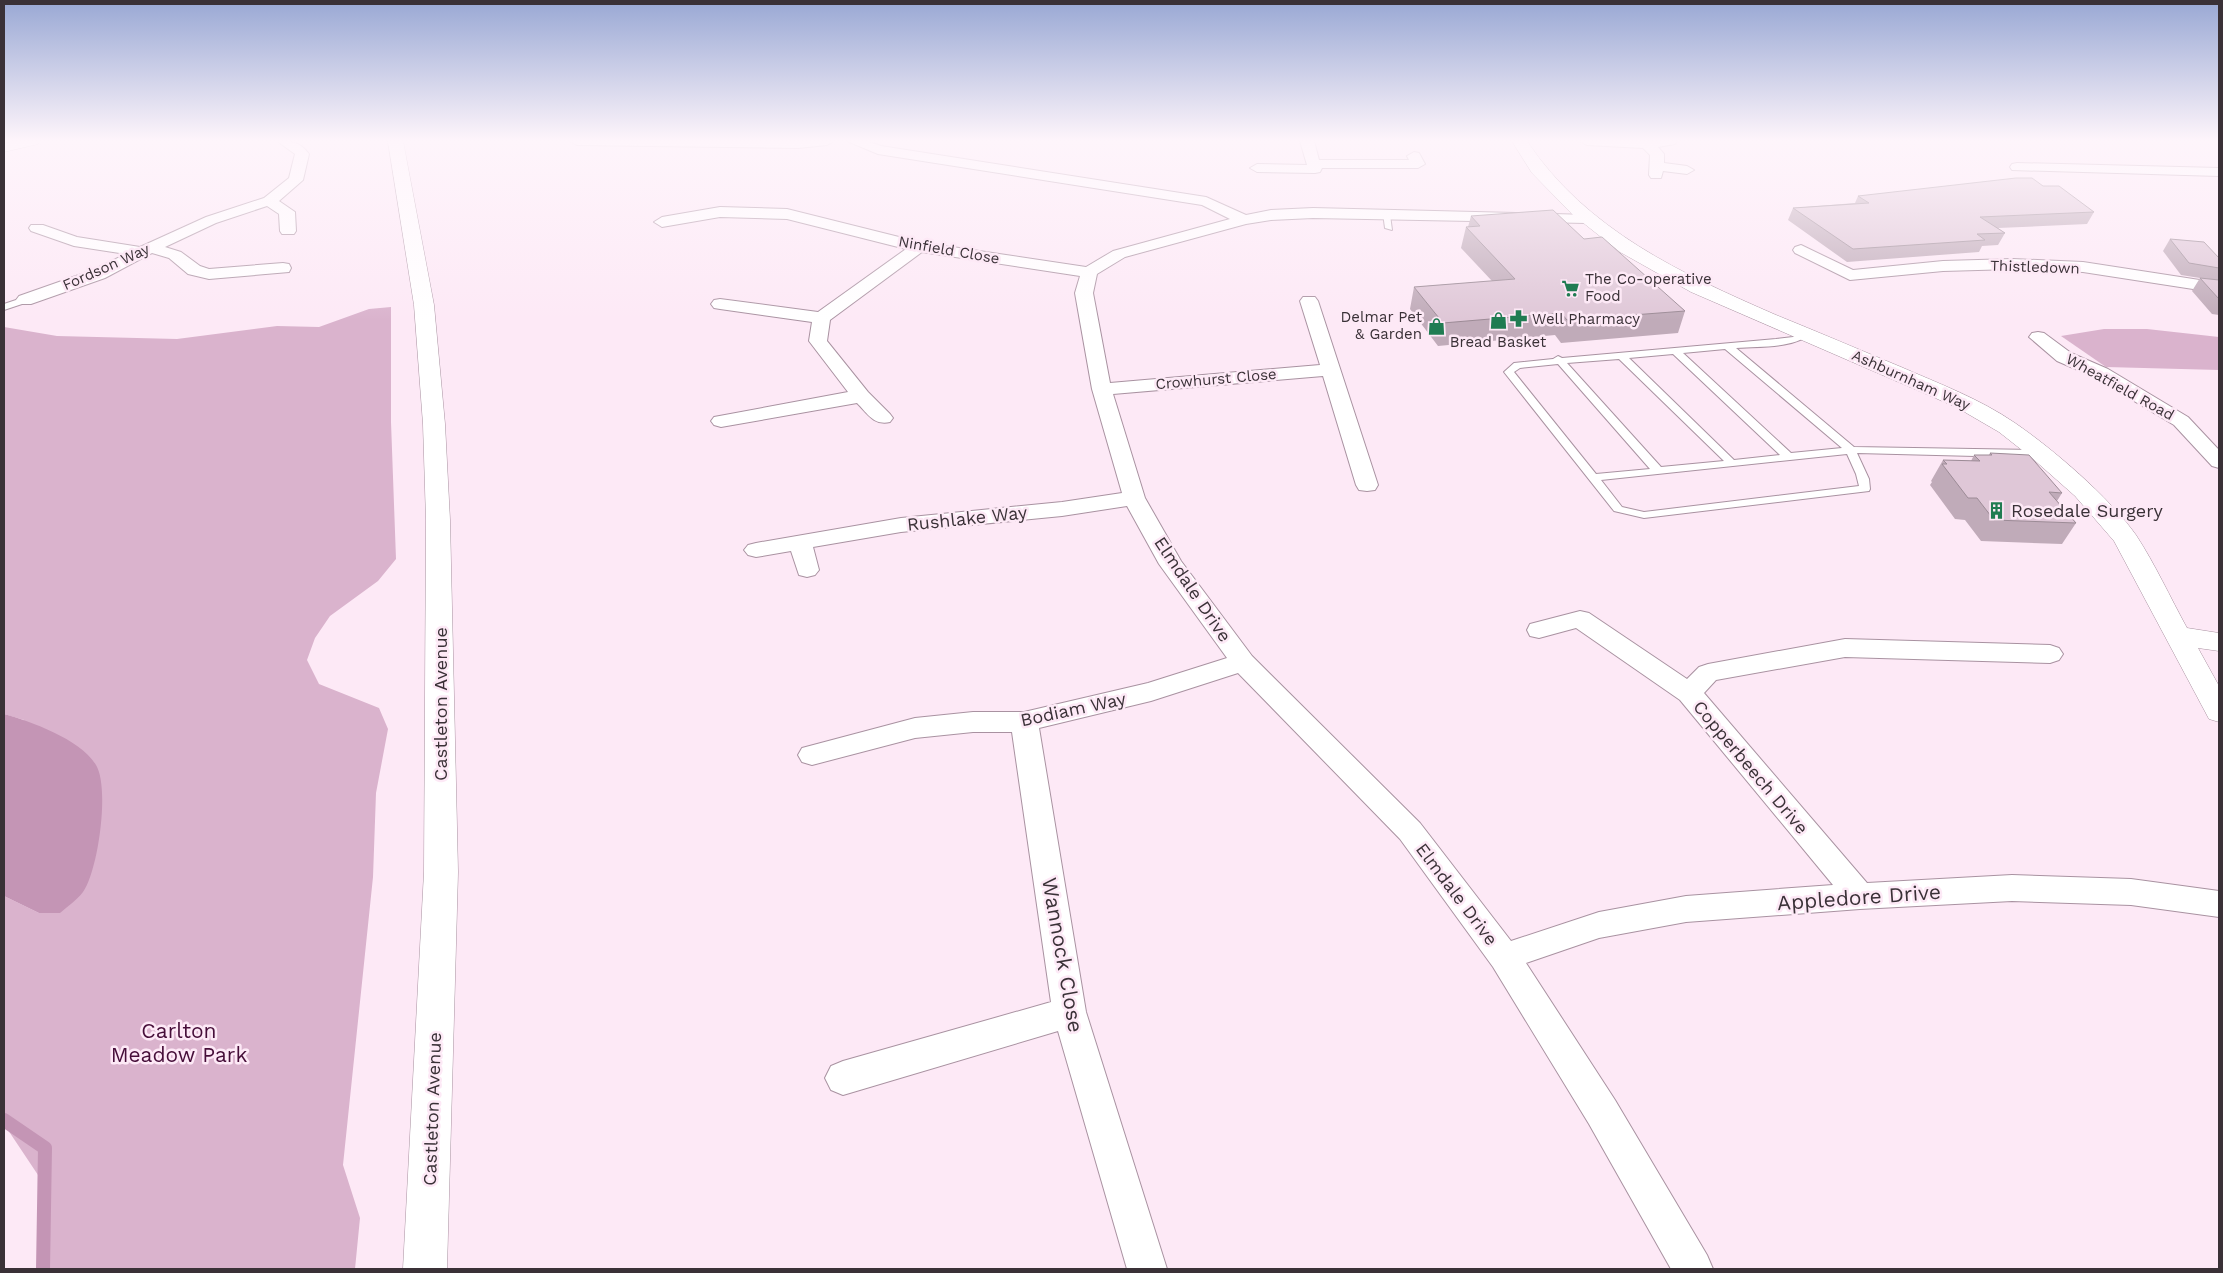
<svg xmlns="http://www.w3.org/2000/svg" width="2223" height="1273" viewBox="0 0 2223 1273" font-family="'Work Sans',sans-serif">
  <rect width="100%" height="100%" fill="#fde9f6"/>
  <!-- green -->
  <g fill="#dab3cd">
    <polygon points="391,307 391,422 396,559 378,581 330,616 315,638 307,660 319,684 379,708 388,729 376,793 373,877 343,1165 360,1218 355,1269 45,1269 38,1175 4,1124 4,896 39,913 24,720 4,714 4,327 57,336 177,339 277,326 319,327 369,309"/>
    <polygon points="2104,329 2147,329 2219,337 2219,370 2106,367 2061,336"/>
  </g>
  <!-- water -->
  <path fill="#c495b5" d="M4,714C32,722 80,739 96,765C110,788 98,871 83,892C77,900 67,907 60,913H39L4,896Z"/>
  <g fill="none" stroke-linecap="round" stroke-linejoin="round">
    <!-- stream -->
    <polyline stroke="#c495b5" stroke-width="14" points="4,1120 45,1148 43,1269"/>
    <defs>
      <g id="lane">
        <polygon points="1383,213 1390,215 1392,230 1385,228"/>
        <polygon points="25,297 28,298 28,302 4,310 4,304"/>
        <path d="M1806,330L1811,333C1794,349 1758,346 1736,348L1854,447L2040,450L2045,453L2040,456L2015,457L1857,453L1869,479L1870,489L1869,491L1644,518L1614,511L1504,372L1514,363L1553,359L1558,356L1562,358L1776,339L1793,337ZM1725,349L1842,448L1791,453L1683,353ZM1673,354L1780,455L1734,460L1629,358ZM1619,359L1724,461L1661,467L1567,363ZM1558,364L1650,469L1596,474L1514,372L1520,368ZM1847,454L1856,474L1859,486L1644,512L1622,507L1601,480Z"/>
      </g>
      <g id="street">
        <path d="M277,141C292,141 300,142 309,154L303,180L279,201L295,212L296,231L294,234H282L280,231L279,214L267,206L216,223L165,247L181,252L200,266L209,269L283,263L289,264L291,268L289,272L209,279L188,274L169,258L152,253L105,278L31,304H19L16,300L19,296L93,270L126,254L74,246L31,231L29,228L31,225H43L77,237L140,247L206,217L264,198L289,178L295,154Z"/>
        <polygon points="570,141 834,141 827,145 798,148 577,145"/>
        <path d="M847,141H867L881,146L1206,197L1246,215L1271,210L1313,208L1591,215L1594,218L1591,221L1586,223L1313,218L1271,220L1246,224L1125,257L1097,274L1093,293L1110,383L1320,365L1300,301L1303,297H1315L1318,301L1378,485L1375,490L1367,491L1359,490L1356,485L1323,376L1113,394L1145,498L1181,561L1252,656L1420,823L1511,941L1599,912L1686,896L1833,885L1680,700L1576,628L1539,638L1530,636L1527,630L1530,624L1580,611L1589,613L1687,679L1699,667L1708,664L1845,639L2050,645L2059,648L2063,654L2059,660L2050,663L1845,657L1716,680L1704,693L1867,883L2012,875L2131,879L2219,891V917L2131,905L2012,901L1860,909L1686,922L1599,938L1526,963L1615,1100L1707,1255L1713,1269H1671L1589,1124L1493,967L1400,839L1238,673L1151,701L1039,728L1086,1012L1167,1269H1127L1058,1031L843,1095L831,1090L825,1078L831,1066L843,1061L1051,1002L1012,732H973L915,738L812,765L802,762L798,755L802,748L915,718L973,712H1024L1148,683L1227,658L1159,564L1127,506L1062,516L901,532L813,547L819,570L815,575L807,577L799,575L791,551L756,557L748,555L744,550L748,545L756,543L901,518L1062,502L1122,493L1092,389L1075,293L1080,276L922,252L830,320L827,341L868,392L890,414L893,418L890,422C874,426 867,413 857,403L721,427L714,425L711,421L714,417L848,392L809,341L812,322L720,309L714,308L711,304L714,300L720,299L818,312L906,249L787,219L720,217L662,227L654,222L662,217L720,207L787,209L919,242L1086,267L1113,251L1230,219L1202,205L878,154Z"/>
        <polygon points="1300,141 1314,141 1319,160 1409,160 1407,156 1414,152 1419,153 1425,164 1418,168 1322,168 1320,172 1315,173 1257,172 1250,168 1257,164 1307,165"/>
        <polygon points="1580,141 1677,141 1675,144 1658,147 1664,154 1664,163 1687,166 1694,170 1687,174 1663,171 1661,178 1651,178 1649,175 1650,155 1643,148 1587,145"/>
        <polygon points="2017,163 2219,168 2219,176 2012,170 2010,167 2012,164"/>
        <polygon points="1801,245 1853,270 1943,261 2013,259 2083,262 2219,283 2219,293 2083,272 2013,269 1943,271 1850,280 1795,253 1793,250 1795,247"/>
        <polygon points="2038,332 2044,333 2071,353 2108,369 2188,417 2219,450 2219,468 2212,466 2174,425 2094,377 2057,361 2029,337 2032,333"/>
      </g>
      <g id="secondary">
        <polygon points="13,141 40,141 38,144 4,152 4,144"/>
        <path d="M1512,141H1527C1586,230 1682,274 1776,315C1818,332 1860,350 1901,367C1940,384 1980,399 2015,423C2053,449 2109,497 2136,535C2155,564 2170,597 2187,628L2219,633V651L2198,648L2219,686V722L2209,719L2114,541L2075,496L2032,458L1999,432L1956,407L1691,292L1620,252L1572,214L1532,173Z"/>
      </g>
      <polygon id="primary" points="388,141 403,141 434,305 445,424 450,520 458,872 447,1269 403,1269 424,872 426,520 423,424 414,305"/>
    </defs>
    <!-- lane casing -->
    <use href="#lane" stroke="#a992a1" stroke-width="2"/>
    <!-- street casing -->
    <use href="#street" stroke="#a992a1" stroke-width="2"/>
    <!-- secondary casing -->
    <use href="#secondary" stroke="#a992a1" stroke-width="1"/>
    <!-- primary casing -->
    <use href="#primary" stroke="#a992a1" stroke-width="1"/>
    <!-- lane -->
    <use href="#lane" fill="#fff" fill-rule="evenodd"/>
    <!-- street -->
    <use href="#street" fill="#fff" fill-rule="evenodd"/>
    <!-- secondary -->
    <use href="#secondary" fill="#fff" fill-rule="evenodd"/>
    <!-- primary -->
    <use href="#primary" fill="#fff" fill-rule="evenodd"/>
  </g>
  <!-- wall -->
  <g fill="#c0abb9">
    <polygon points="2043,186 2094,212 2087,224 1998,228 2005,233 1998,245 1982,246 1979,252 1847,262 1788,220 1793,208 1855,203 1858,196"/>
    <polygon points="1471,216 1584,239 1685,311 1678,333 1561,343 1555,335 1438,346 1410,309 1414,287 1492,281 1461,248 1466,227 1468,227"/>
    <polygon points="2170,239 2219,258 2219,315 2212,314 2192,291 2200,278 2181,275 2163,251"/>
    <polygon points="1990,453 2062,493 2057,501 2076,523 2062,544 1981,541 1965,520 1955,519 1930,485 1932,482 1931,481 1943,460 1971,461 1974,455 1989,455"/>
  </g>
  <!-- building -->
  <g fill="#dfc7d7" stroke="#9c8b96">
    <polygon points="2016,178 2032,178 2043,186 2059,186 2094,212 1980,217 2005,233 1977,234 1985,240 1853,249 1793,208 1869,203 1858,196"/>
    <polygon points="1553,210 1584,239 1602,237 1685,311 1567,320 1561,313 1443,323 1414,287 1515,279 1466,227 1480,226 1471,216"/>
    <polygon points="2170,239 2204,242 2219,258 2219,268 2189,263"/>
    <polygon points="2200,278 2219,280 2219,299"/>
    <polygon points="1990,453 2029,455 2062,493 2049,492 2076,523 1994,520 1977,498 1968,498 1942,464 1947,464 1943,460 1980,461 1974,455 1992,455"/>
  </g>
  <!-- sky -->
  <linearGradient id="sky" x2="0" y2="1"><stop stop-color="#99a8d4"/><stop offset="0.44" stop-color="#fef5fb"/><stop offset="1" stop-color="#fef5fb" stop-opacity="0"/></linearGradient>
  <rect width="2223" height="320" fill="url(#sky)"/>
  <!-- icons -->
  <defs>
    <symbol id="supermarket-bare" viewBox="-9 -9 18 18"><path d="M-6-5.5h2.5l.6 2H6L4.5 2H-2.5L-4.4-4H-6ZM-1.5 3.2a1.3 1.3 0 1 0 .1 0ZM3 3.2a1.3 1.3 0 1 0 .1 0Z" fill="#207c52" stroke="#fde9f6" stroke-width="2.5" paint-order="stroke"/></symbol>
    <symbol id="pharmacy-bare" viewBox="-9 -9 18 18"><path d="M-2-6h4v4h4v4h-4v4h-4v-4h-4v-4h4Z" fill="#207c52" stroke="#fde9f6" stroke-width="2.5" paint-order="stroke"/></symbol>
    <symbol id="shop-bare" viewBox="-9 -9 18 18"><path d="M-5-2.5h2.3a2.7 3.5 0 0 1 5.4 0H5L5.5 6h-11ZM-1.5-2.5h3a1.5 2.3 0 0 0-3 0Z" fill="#207c52" stroke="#fde9f6" stroke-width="2.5" paint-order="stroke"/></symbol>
    <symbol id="building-bare" viewBox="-9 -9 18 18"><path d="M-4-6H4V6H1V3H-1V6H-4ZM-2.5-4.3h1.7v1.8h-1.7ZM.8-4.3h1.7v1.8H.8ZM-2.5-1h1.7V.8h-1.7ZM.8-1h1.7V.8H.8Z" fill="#207c52" stroke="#fde9f6" stroke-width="2.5" paint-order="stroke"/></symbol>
  </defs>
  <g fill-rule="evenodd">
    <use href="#supermarket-bare" x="1558" y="276" width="25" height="25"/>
    <use href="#pharmacy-bare" x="1506" y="306" width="25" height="25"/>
    <use href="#shop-bare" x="1486" y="308" width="25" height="25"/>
    <use href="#shop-bare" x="1424" y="314" width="25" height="25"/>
    <use href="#building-bare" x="1984" y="498" width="25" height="25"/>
  </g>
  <g text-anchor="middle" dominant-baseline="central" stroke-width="5" stroke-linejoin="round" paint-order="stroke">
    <!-- far-street labels -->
    <g font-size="15" fill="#3a3137" stroke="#fde9f6">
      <text transform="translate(949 250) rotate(10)">Ninfield Close</text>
      <text transform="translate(106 267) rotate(-24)">Fordson Way</text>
      <text transform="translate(2035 267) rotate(2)">Thistledown</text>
      <text transform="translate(1216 379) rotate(-5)">Crowhurst Close</text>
      <text transform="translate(1911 380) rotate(24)">Ashburnham Way</text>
      <text transform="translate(2120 387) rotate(29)">Wheatfield Road</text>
    </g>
    <!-- far-poi labels -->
    <g font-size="15" fill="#3a3137" stroke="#fde9f6" text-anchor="start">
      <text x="1585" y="279">The Co-operative<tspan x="1585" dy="17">Food</tspan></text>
      <text x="1422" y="317" text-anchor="end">Delmar Pet<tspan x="1422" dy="17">&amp; Garden</tspan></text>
      <text x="1532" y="319">Well Pharmacy</text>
      <text x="1498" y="342" text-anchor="middle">Bread Basket</text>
    </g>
    <!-- poi labels -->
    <g font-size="18" fill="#3a3137" stroke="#fde9f6" text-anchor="start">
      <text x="2011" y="510">Rosedale Surgery</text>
    </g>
    <!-- street labels -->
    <g font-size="18" fill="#3a3137" stroke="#fde9f6">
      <text transform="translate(967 518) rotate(-6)">Rushlake Way</text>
      <text transform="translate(1193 589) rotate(56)">Elmdale Drive</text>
      <text transform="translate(440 704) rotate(-90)">Castleton Avenue</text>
      <text transform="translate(1073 709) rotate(-12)">Bodiam Way</text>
      <text transform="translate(1751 767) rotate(50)">Copperbeech Drive</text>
      <text transform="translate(1457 894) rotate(53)">Elmdale Drive</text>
      <text transform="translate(432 1109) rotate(-88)">Castleton Avenue</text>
    </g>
    <!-- near-street labels -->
    <g font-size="21" fill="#3a3137" stroke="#fde9f6">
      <text transform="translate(1859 897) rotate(-4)">Appledore Drive</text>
      <text transform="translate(1063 955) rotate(80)">Wannock Close</text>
    </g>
    <!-- near-park labels -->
    <g font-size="21" fill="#460e39" stroke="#fde9f6">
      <text x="179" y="1030">Carlton<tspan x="179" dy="24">Meadow Park</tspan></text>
    </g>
  </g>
  <!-- border -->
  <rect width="2223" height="1273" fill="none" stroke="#3a3137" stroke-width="10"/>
</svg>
